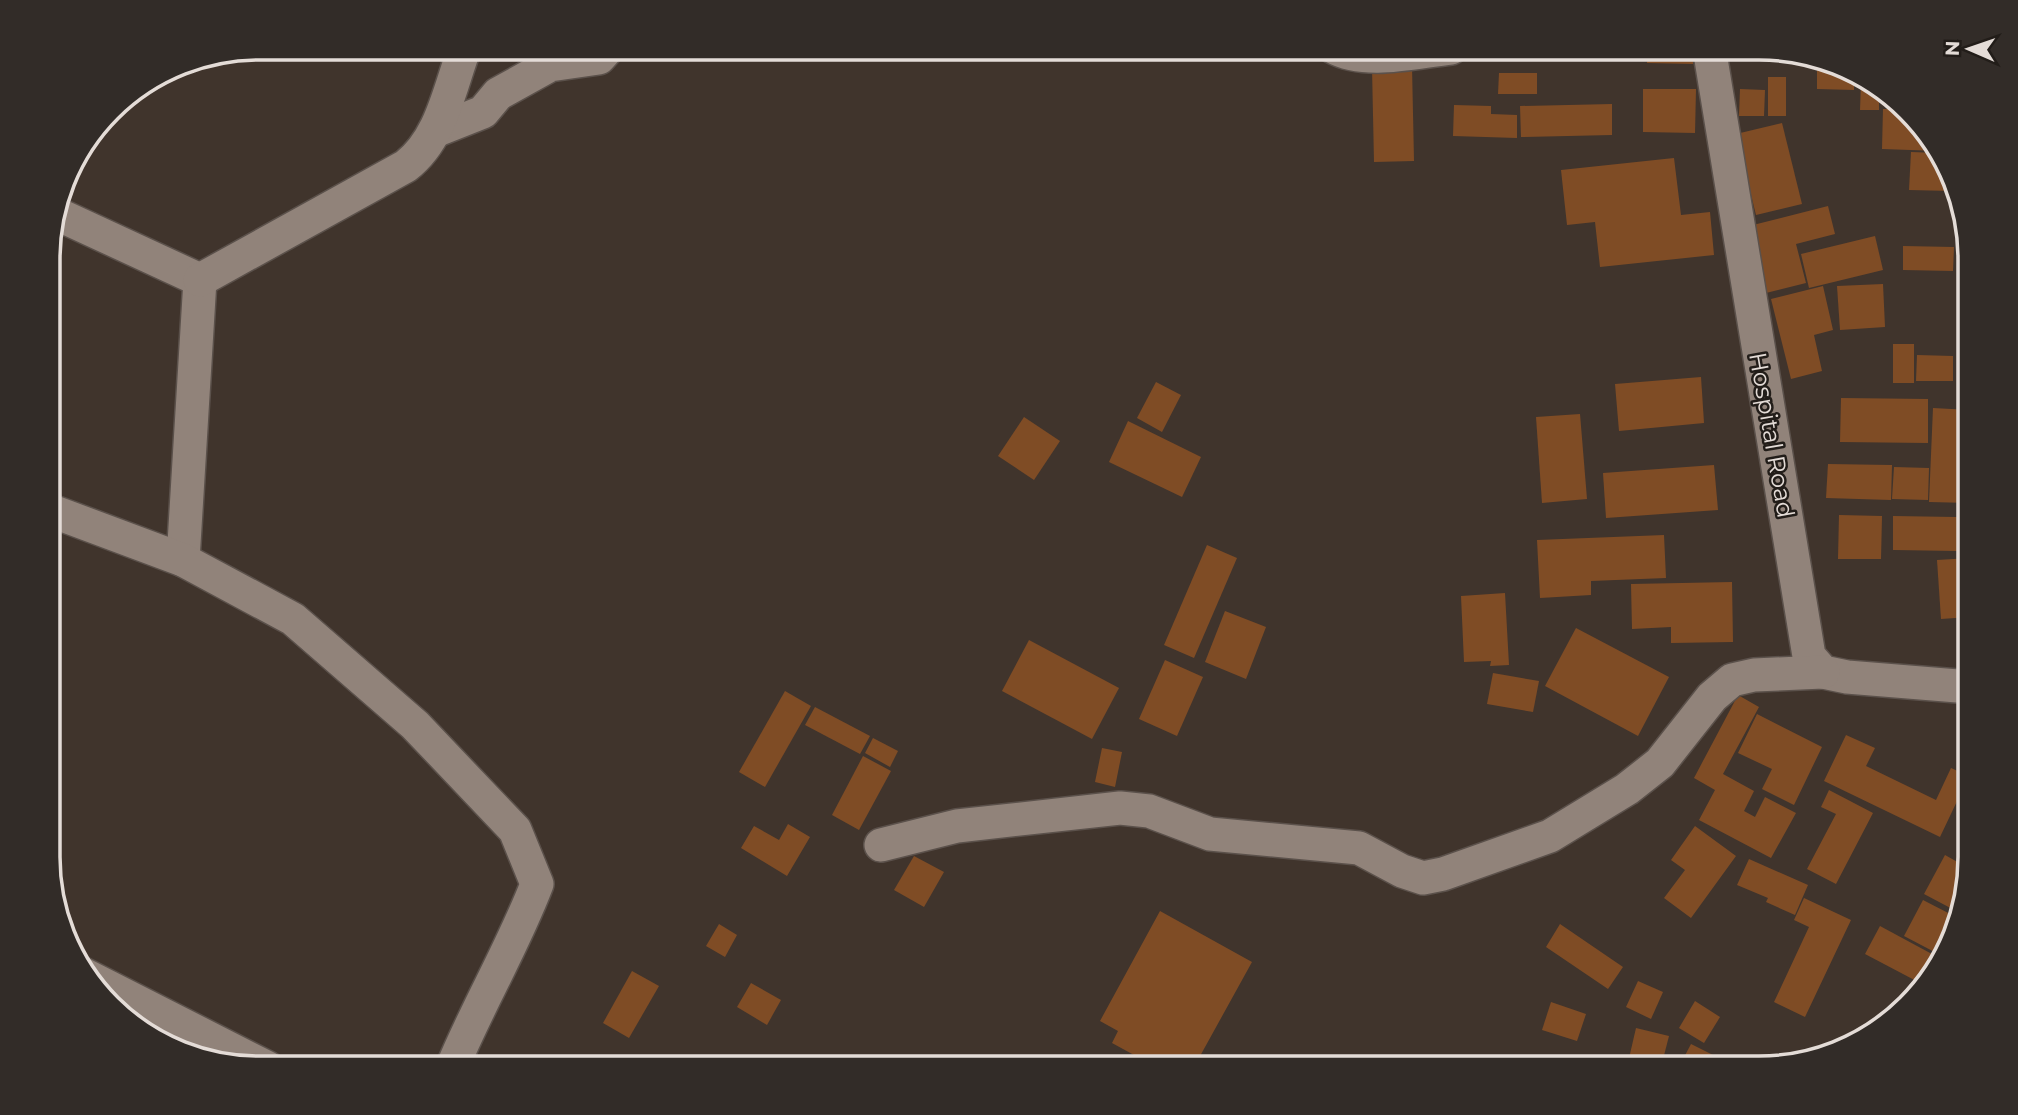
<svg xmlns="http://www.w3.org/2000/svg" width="2018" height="1115" viewBox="0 0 2018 1115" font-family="Montserrat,sans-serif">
  <rect width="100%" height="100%" fill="#40342c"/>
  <!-- building -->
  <g fill="#7f4c25">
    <polygon points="1501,47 1571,47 1572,54 1501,55"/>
    <polygon points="1648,47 1693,47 1693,64 1647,63"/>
    <polygon points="1817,63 1865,75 1865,79 1854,79 1854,90 1817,89"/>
    <polygon points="1412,66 1414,161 1374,162 1372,67"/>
    <polygon points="1499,73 1537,73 1537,94 1498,94"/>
    <rect x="1768" y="77" width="18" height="39"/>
    <polygon points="1861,83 1873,83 1879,89 1879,110 1860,110"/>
    <polygon points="1643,89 1696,89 1695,133 1643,132"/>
    <polygon points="1740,89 1765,90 1764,116 1739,116"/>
    <polygon points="1612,104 1612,135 1521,137 1520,106"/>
    <polygon points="1454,105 1491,106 1491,114 1517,115 1517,138 1453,136"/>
    <polygon points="1883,109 1901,109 1935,142 1939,151 1882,149"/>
    <polygon points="1782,123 1802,204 1756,215 1736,134"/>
    <polygon points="1911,152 1939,153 1952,191 1909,190"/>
    <polygon points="1674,158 1681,215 1710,212 1714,255 1600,267 1595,222 1567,225 1561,170"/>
    <polygon points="1828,206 1835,234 1796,244 1806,283 1766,293 1749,226"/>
    <polygon points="1965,230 1970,244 1970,273 1958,272 1958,247 1965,247"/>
    <polygon points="1875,236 1883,270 1809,288 1801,254"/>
    <polygon points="1903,246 1954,247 1953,271 1903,270"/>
    <polygon points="1883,284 1885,327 1840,330 1837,286"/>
    <polygon points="1823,286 1833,330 1814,335 1822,371 1791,379 1771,299"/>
    <polygon points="1964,300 1970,300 1970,383 1960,383"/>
    <rect x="1893" y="344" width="21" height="39"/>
    <polygon points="1917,355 1953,356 1953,381 1916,381"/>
    <polygon points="1701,377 1704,423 1619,431 1615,384"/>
    <polygon points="1156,382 1181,395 1162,432 1137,418"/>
    <polygon points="1841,398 1928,399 1928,443 1840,442"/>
    <polygon points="1933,408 1970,410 1970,503 1929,502"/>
    <polygon points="1580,414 1587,499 1542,503 1536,417"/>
    <polygon points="1024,417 1060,441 1034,480 998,456"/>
    <polygon points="1128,421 1201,457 1182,497 1109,462"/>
    <polygon points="1828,464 1892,465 1891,500 1826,498"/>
    <polygon points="1714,465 1718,510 1606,518 1603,473"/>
    <polygon points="1894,467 1929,468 1928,500 1892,499"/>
    <polygon points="1839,515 1882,516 1881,559 1838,559"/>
    <polygon points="1893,516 1957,517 1957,551 1893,550"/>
    <polygon points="1664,535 1666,578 1591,581 1591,595 1540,598 1537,540"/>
    <polygon points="1207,545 1237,558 1194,658 1164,645"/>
    <polygon points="1970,558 1970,617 1941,619 1937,560"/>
    <polygon points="1732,582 1733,642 1671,643 1671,627 1632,629 1631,584"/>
    <polygon points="1505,593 1509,665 1490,666 1491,661 1464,662 1461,596"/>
    <polygon points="1225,611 1266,627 1246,679 1205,662"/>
    <polygon points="1576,628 1669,677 1638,736 1545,686"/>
    <polygon points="1029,640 1119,688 1092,739 1002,691"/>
    <polygon points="1165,660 1203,677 1177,736 1139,719"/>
    <polygon points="1493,673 1539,681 1533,712 1487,704"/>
    <polygon points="785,691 811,706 765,787 739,772"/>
    <polygon points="1738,695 1759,707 1723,774 1754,791 1744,811 1755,817 1765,797 1796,813 1771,858 1699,820 1715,790 1694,778"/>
    <polygon points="815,707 870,736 860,754 805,725"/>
    <polygon points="1757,714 1822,747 1794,805 1762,789 1772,769 1738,753"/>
    <polygon points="1846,735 1875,748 1866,766 1936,800 1951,768 1969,776 1940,837 1824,781"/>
    <polygon points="873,738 898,751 890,767 865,753"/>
    <polygon points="1102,748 1122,752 1115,787 1095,782"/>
    <polygon points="863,756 891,771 859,830 832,815"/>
    <polygon points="1829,790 1873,813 1836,884 1807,869 1836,814 1821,807"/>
    <polygon points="788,824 810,837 787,876 741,848 754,826 779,840"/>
    <polygon points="1695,826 1736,856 1691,918 1664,898 1685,870 1671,860"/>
    <polygon points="1945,855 1970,869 1958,912 1924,894"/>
    <polygon points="914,856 944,872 924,907 894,890"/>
    <polygon points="1749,859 1808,885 1795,915 1766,902 1768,898 1737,885"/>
    <polygon points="1804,898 1851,920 1805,1017 1774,1002 1809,927 1794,920"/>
    <polygon points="1923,900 1956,917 1944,957 1904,936"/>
    <polygon points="1160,911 1252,962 1194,1067 1182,1067 1170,1061 1166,1067 1156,1067 1112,1043 1118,1031 1100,1021"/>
    <polygon points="719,924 737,935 725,957 706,946"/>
    <polygon points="1560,924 1623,967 1608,989 1546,947"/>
    <polygon points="1880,926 1943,960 1943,962 1922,984 1865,954"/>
    <polygon points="632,971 659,986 629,1038 603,1023"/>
    <polygon points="1638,981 1663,992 1651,1019 1626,1007"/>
    <polygon points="751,983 781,1000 767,1025 737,1007"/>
    <polygon points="1695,1001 1720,1017 1704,1043 1679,1028"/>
    <polygon points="1551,1002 1586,1014 1577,1041 1542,1030"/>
    <polygon points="1636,1028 1669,1036 1661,1067 1627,1067"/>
    <polygon points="1691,1044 1719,1058 1714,1067 1691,1067 1681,1063"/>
  </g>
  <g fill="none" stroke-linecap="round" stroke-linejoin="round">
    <defs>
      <g id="minor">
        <path d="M1333,47C1366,65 1414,52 1451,48"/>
        <polyline points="1709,47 1809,656 1823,672 1847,677 1970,687"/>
        <polyline points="435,131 483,112 498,94 550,65 599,58 609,47"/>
        <polyline points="55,213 200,280 183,560"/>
        <path d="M200,280L406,166C442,138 449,89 465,47"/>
        <path d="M49,510L183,560L293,619L415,725L515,830L537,884C513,947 478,1005 452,1068"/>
        <polyline points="881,845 957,826 1120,808 1149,811 1210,834 1359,848 1402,871 1423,878 1443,874 1550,836 1627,789 1660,763 1712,697 1732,680 1754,675 1823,672"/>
        <polyline points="83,974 268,1068"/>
      </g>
    </defs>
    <!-- minor casing -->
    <use href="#minor" stroke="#5b514b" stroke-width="36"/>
    <!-- minor -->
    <use href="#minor" stroke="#91837a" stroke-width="33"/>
  </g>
  <g text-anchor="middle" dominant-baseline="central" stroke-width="5" stroke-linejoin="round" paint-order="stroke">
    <!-- street labels -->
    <g font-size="24" fill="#e4dcd7" stroke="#221d19">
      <text transform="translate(1772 435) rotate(80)">Hospital Road</text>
    </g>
  </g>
  <!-- crop -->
  <path d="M0 0H2018V1115H0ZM259 60H1759A199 199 0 0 1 1958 259V857A199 199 0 0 1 1759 1056H259A199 199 0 0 1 60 857V259A199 199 0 0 1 259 60Z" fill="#322c28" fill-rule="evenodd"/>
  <path fill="none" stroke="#e4dcd7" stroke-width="3.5" d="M259 60H1759A199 199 0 0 1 1958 259V857A199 199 0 0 1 1759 1056H259A199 199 0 0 1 60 857V259A199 199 0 0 1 259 60Z"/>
  <!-- north arrow -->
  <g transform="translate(1969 49) rotate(272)" stroke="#221d19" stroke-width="5" paint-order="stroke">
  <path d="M0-5L12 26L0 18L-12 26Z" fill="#e4dcd7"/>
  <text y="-10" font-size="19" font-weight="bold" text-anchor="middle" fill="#e4dcd7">N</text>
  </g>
</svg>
